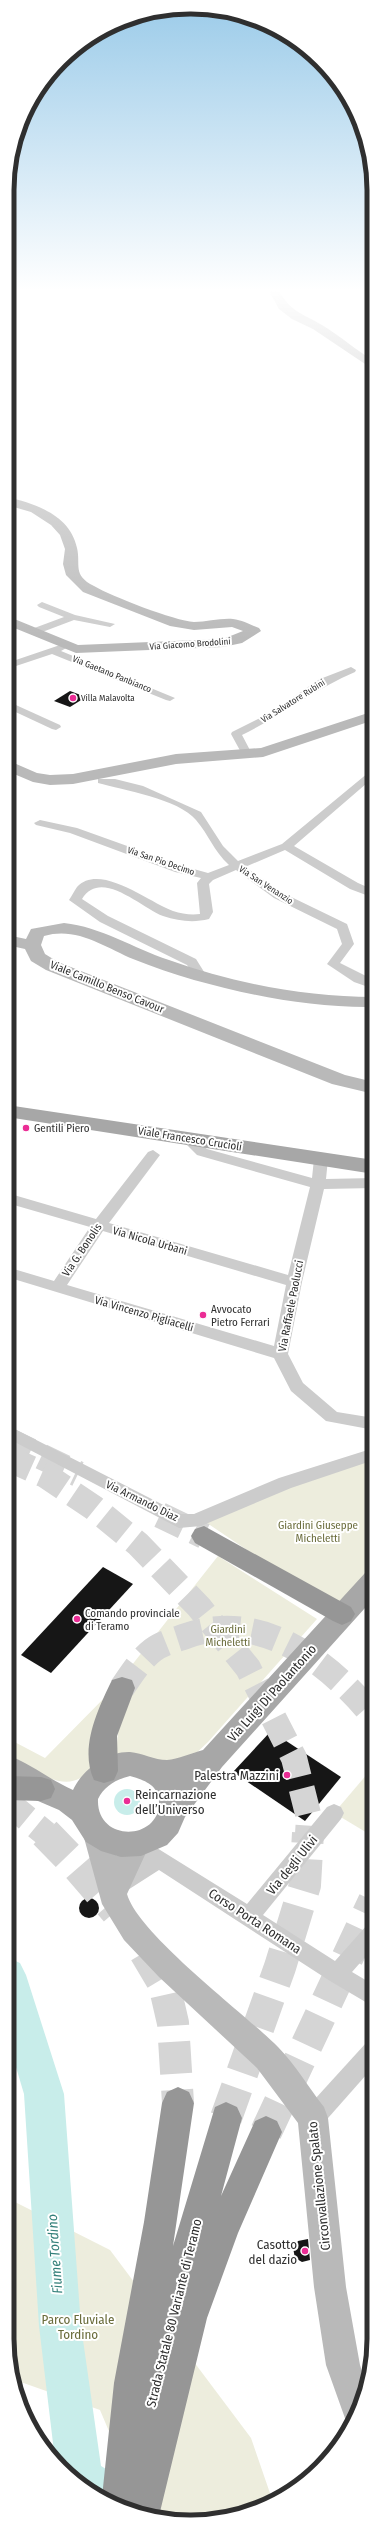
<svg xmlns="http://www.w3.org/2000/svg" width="381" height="2529" viewBox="0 0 381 2529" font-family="'Fira Sans Condensed',sans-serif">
  <rect width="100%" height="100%" fill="#fff"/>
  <!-- green -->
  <g fill="#ededdd">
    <polygon points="374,1454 374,1580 342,1614 201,1519"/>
    <path d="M218,1556L317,1619L208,1742L190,1759L172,1764L116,1754L118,1732C107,1745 98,1760 87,1772C65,1798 27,1765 7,1753V1738L45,1758L113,1689Z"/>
    <polygon points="374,1766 374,1837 334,1813"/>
    <polygon points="7,2171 15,2202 110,2250 251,2438 272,2499 250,2512 179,2522 143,2512 100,2410 15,2380 7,2338"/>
  </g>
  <!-- water -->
  <circle fill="#c8edea" cx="127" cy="1802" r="13"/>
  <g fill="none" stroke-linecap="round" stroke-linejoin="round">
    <!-- river -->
    <polygon fill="#c8edea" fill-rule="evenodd" points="7,1957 20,1963 26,1975 64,2094 81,2326 101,2466 147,2493 154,2509 151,2514 110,2503 61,2468 55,2460 39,2326 24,2094 7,2037"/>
  </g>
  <!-- building -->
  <g fill="#161616">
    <polygon points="70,691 86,697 70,707 54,701"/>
    <polygon points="103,1567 133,1584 51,1673 21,1655"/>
    <polygon points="271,1731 341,1777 305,1821 233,1772"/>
    <circle cx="89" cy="1908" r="10"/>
    <polygon points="308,2239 310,2260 302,2262 295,2258 293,2248 298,2241"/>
  </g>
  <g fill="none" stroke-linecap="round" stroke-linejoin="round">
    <!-- highway-tunnel-far1 -->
    <g stroke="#d5d5d5" stroke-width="26" stroke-dasharray="26 12" stroke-linecap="butt">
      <polyline points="7,1440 78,1474"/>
      <polyline points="7,1458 45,1475 94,1508 138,1544 199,1607 248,1668 294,1758 309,1818 308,1834"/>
      <polyline points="160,1515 204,1536"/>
      <path d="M122,1688C131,1675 140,1660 153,1650C162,1643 175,1640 186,1636C261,1609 329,1662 374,1717"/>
      <polyline points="7,1802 46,1834"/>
    </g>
    <!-- highway-tunnel -->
    <g stroke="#d5d5d5" stroke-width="32" stroke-dasharray="32 16" stroke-linecap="butt">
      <polyline points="45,1833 78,1867 116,1911"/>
      <polyline points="145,1952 164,1984 173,2023 178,2103"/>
      <polyline points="226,2118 280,1967 305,1885 308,1833"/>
      <polyline points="266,2132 374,1901"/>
    </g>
    <!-- street -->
    <g fill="#ccc" fill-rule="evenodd">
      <polygon points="42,602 75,615 115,624 110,627 74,620 37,634 29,634 29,630 64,617 39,607 37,605"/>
      <polygon points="63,644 68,647 61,651 175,698 170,701 166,700 52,654 7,669 7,663"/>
      <path d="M351,667L356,670L355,672C315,689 281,716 242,735L252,754L247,757L243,756L231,734L232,732L268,714L320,679Z"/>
      <polygon points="7,701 60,725 61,727 56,730 52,729 7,708"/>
      <path d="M374,768V777L294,846L358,883L374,890V898L350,889L285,850L245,867L283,893L347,924L354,944L340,963L374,980V989L354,982L327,964L342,944L337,929L274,898L236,870L213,880L209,884L213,912L209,919C193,923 179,921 163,916C140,907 101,868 82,899L108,916L196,959L206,975L204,978H196L187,965L100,922L69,900C72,896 74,891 77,887C100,862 150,903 173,911C182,914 191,915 200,914L197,883L201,878L175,872L70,833L36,825L34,823L40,820L77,828L183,866L208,873L229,865C213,850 209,835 196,820C179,799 123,790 98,783V779H115L143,786L201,812L223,846L238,861L282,844Z"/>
      <path d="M188,1135L193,1136L207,1149L312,1178L314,1159L321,1154L328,1159L326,1179L374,1178V1188L324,1189L302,1282L288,1354L303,1383L337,1412L374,1418V1430L326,1421L291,1391L274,1358L7,1277V1267L54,1281L90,1227L7,1203V1193L96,1219L148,1152L153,1150L160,1155L109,1223L288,1275L310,1187L197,1155L181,1139ZM103,1231L286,1285L274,1346L67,1285Z"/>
      <polygon points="7,1425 181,1514 194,1514 279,1478 374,1448 374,1460 291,1488 201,1526 179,1528 7,1438"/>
      <polygon points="334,1804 341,1807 344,1813 341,1819 263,1915 335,1961 367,1925 374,1923 374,1947 352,1972 374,1985 374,2007 330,1981 159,1870 120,1895 113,1892 110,1886 113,1880 142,1859 129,1850 126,1844 129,1838 136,1835 247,1904 327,1807"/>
      <polygon points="374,2040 374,2066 321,2126 313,2129 305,2126 302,2118 305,2110 366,2043"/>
    </g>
    <!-- secondary -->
    <g fill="#b9b9b9" fill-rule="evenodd">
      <path d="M7,497C36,504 70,515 77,548C81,565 72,575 94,586C111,596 175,621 194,622C207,622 220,618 233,619C242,620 251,625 259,628L261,631L242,643L223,647L76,653L7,625V616L78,645L223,639L243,631L232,627L194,630L170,626L83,592L66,575L63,564L65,549L60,535L51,525L31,512L7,505Z"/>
      <polygon points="374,711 374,720 263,757 176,764 73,784 50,785 33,782 7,771 7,760 37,773 50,775 73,774 176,754 261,748"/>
      <path d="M64,923C101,927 133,948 169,960C234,983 304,997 374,997V1007C313,1008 252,996 194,980C173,974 153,967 133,959C105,947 76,926 44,936L41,945L45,954L58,962L345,1075L374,1082V1094L332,1084L46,970L31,961L25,949L7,945V935L26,939L31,929Z"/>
      <path d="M97,1822L107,1825L117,1856L126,1835L136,1832L146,1835L150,1844L127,1894C138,1934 244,2013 278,2047C295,2064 309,2088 324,2107L328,2118L346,2287L360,2365L365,2381L352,2423L346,2421L326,2365L314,2287L298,2123L257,2068L159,1977L124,1940L102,1904L83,1834L87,1825Z"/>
    </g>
    <!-- primary -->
    <g fill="#a7a7a7" fill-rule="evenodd">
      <path d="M269,291H279C292,313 302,313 322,325C340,336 356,350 374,361V370L313,329L292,319L279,309Z"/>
      <polygon points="7,1105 374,1160 374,1174 7,1117"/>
      <path d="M374,1570V1598L222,1767L185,1817L178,1833L167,1845L141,1856L121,1857L101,1851L86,1842L72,1820L59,1810L31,1798L7,1782V1755C30,1763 50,1780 73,1790C82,1770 107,1751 130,1752C143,1753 154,1760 167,1760C178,1759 192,1753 203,1750L365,1573ZM130,1776C144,1780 159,1785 159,1802C160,1841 96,1843 98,1799C104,1786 117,1779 130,1776Z"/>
    </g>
    <!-- highway -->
    <g fill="#969696" fill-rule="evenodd">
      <polygon points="204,1526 351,1607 355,1614 351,1621 342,1625 333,1621 195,1543 191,1536 195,1529"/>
      <path d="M122,1677L132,1680L135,1688L117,1736L118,1771L114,1780L104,1783L94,1780C79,1748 98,1709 112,1680Z"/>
      <polygon points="7,1776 41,1777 51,1780 55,1789 51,1798 41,1801 7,1800"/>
      <polygon points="178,2087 189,2092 194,2103 173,2246 215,2107 226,2102 237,2107 242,2118 221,2196 255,2121 266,2116 277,2121 282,2132 238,2233 207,2318 159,2516 110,2503 102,2497 114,2383 144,2222 162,2103 167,2092"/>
    </g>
  </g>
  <!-- sky -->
  <linearGradient id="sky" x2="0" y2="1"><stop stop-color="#9bcbe9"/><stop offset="0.45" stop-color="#fff"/><stop offset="1" stop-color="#fff" stop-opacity="0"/></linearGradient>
  <rect width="381" height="645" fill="url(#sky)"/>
  <!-- markers -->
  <g fill="#eb2d95" stroke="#fff" stroke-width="1.5">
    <circle cx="73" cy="698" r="4"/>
    <circle cx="26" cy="1128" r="4"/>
    <circle cx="203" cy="1315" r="4"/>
    <circle cx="77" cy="1619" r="4"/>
    <circle cx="287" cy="1775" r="4"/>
    <circle cx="127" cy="1801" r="4"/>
    <circle cx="305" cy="2251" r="4"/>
  </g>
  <g text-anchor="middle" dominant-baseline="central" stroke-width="4" stroke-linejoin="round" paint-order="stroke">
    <!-- far-street labels -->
    <g font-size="9" fill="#2f2f2f" stroke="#fff">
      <text transform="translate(190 644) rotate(-4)">Via Giacomo Brodolini</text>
      <text transform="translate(112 674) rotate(22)">Via Gaetano Panbianco</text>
      <text transform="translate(293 701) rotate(-32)">Via Salvatore Rubini</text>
      <text transform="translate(161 861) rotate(19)">Via San Pio Decimo</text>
      <text transform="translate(266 885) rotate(33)">Via San Venanzio</text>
    </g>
    <!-- far-poi labels -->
    <g font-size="9" fill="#2f2f2f" stroke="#fff" text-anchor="start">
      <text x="81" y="698">Villa Malavolta</text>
    </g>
    <!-- street labels -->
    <g font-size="11" fill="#2f2f2f" stroke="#fff">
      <text transform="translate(107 987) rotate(22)">Viale Camillo Benso Cavour</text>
      <text transform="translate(190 1139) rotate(9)">Viale Francesco Crucioli</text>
      <text transform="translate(150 1241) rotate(16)">Via Nicola Urbani</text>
      <text transform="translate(82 1250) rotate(-56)">Via G. Bonolis</text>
      <text transform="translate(291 1306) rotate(-79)">Via Raffaele Paolucci</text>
      <text transform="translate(144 1314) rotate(16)">Via Vincenzo Pigliacelli</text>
      <text transform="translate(142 1501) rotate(26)">Via Armando Diaz</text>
    </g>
    <!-- poi labels -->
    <g font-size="11" fill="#2f2f2f" stroke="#fff" text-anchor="start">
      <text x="34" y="1128">Gentili Piero</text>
      <text x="211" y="1309">Avvocato<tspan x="211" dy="13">Pietro Ferrari</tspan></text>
      <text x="85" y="1613">Comando provinciale<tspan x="85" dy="13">di Teramo</tspan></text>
    </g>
    <!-- park labels -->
    <g font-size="11" fill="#6a6c3b" stroke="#fff">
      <text x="318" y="1525">Giardini Giuseppe<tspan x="318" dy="13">Micheletti</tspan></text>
      <text x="228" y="1629">Giardini<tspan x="228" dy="13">Micheletti</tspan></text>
    </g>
    <!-- near-street labels -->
    <g font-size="13" fill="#2f2f2f" stroke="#fff">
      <text transform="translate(272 1693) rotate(-48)">Via Luigi Di Paolantonio</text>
      <text transform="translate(292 1865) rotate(-51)">Via degli Ulivi</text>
      <text transform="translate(255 1921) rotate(33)">Corso Porta Romana</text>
      <text transform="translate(319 2186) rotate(-96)">Circonvallazione Spalato</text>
      <text transform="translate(174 2313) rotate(-76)">Strada Statale 80 Variante di Teramo</text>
    </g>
    <!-- near-poi labels -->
    <g font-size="13" fill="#2f2f2f" stroke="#fff" text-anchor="end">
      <text x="279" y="1775">Palestra Mazzini</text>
      <text x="135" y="1794" text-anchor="start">Reincarnazione<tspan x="135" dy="15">dell’Universo</tspan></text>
      <text x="297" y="2244">Casotto<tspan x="297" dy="15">del dazio</tspan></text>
    </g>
    <!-- near-park labels -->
    <g font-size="13" fill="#6a6c3b" stroke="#fff">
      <text x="78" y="2319">Parco Fluviale<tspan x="78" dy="15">Tordino</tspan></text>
    </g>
    <!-- near-water labels -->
    <g font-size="14" font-style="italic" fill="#34807a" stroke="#fff">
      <text transform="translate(55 2254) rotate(-94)">Fiume Tordino</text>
    </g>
  </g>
  <!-- crop -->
  <path d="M0 0H381V2529H0ZM190 14H191A176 176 0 0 1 367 190V2339A176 176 0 0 1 191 2515H190A176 176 0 0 1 14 2339V190A176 176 0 0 1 190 14Z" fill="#fff" fill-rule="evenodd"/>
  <path fill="none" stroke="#2f2f2f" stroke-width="5" d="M190 14H191A176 176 0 0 1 367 190V2339A176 176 0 0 1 191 2515H190A176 176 0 0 1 14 2339V190A176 176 0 0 1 190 14Z"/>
</svg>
